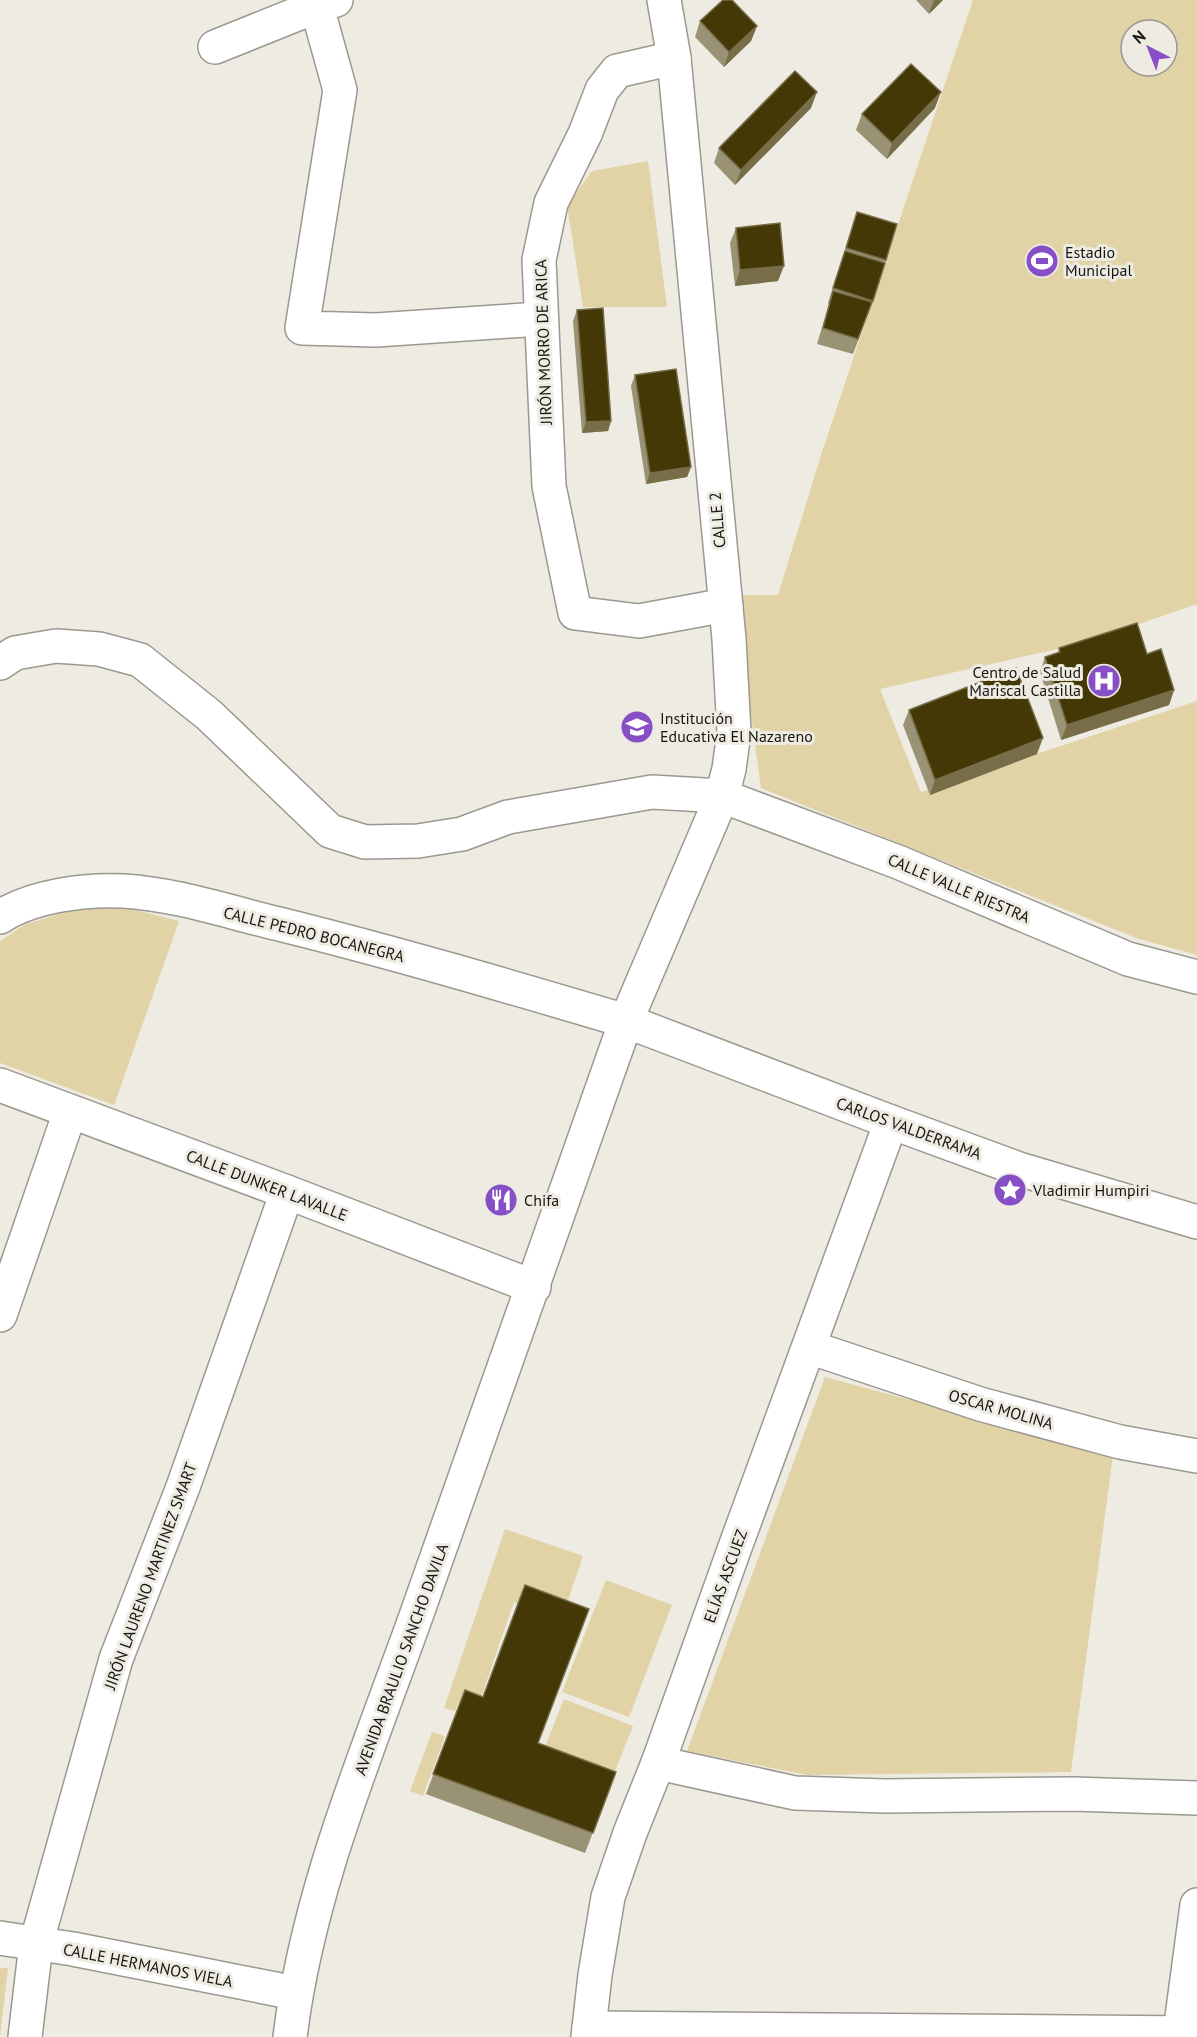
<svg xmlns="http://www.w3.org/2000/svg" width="1197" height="2037" viewBox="0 0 1197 2037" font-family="'PT Sans',sans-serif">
  <rect width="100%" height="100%" fill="#edebe2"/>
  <!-- green -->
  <g fill="#e2d3a7" fill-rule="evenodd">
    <path d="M973,0H1197V604L1084,643L880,689L921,792L1197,701V955L1139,939L761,788L743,658V595H778L821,455ZM1131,30H1167V66H1131Z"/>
    <polygon points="648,161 667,307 583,307 567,205 592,171"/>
    <polygon points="101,907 135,910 179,921 114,1105 0,1063 0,941 26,924 63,913"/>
    <polygon points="825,1377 1113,1455 1071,1772 807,1775 687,1751"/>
    <polygon points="505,1529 583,1556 562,1618 514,1602 477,1709 458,1703 455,1711 444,1708"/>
    <polygon points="606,1580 672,1605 629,1717 562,1692"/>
    <polygon points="564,1699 633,1726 608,1789 539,1762"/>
    <polygon points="432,1732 445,1736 423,1796 410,1791"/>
    <polygon points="0,1968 8,1968 0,2037"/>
  </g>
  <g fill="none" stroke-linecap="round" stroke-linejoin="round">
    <defs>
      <g id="street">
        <polyline points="315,0 340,90 302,328 376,330 540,319"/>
        <polyline points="215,47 317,6 336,0"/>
        <polyline points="674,58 617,71 602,90 585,134 551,203 539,260 549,486 575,613 639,621 726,605"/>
        <polyline points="0,663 15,653 56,646 99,649 140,660 209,715 330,831 365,842 418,841 462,834 508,817 652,792 722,796 898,862 1128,959 1197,977"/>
        <path d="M0,917C32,896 85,889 123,891C176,894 228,912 279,924C396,953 511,987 626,1021L722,796L729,769L734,732L729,639L674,58L664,0"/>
        <polyline points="0,1085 287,1192 534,1287"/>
        <polyline points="0,1315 70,1112"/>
        <polyline points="809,1347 980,1404 1120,1442 1197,1456"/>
        <polyline points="658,1763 795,1793 885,1796 1073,1794 1197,1798"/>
        <polyline points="0,1938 73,1949 295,1993"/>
        <polyline points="589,2028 1197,2033"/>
        <polyline points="1180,2032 1197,1905"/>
        <polyline points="25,2037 36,1944 116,1659 183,1487 287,1192"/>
        <polyline points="588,2037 595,1975 608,1897 630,1833 658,1763 734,1550 891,1122"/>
      </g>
      <path id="secondary" d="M290,2037C308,1888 370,1746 420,1605C490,1411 558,1216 626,1021L891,1122L1019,1169L1197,1222"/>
    </defs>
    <!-- street casing -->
    <use href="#street" stroke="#9b9890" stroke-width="36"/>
    <!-- secondary casing -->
    <use href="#secondary" stroke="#9b9890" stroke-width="36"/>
    <!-- street -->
    <use href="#street" stroke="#fff" stroke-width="33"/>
    <!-- secondary -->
    <use href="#secondary" stroke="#fff" stroke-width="33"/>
  </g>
  <!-- wall -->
  <g fill="#999274">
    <polygon points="916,0 943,0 929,14"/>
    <polygon points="700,21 757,26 751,41 724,67 695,37"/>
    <polygon points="811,108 735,185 714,163 719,148"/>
    <polygon points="935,108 887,159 856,130 862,114"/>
    <polygon points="857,212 886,260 873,301 853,354 817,344 829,304 828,303"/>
    <polygon points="736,228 778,281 735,286 730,243"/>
    <polygon points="577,310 611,421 608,431 582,433 573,321"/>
    <polygon points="635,375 691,467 687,477 646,484 631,386"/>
    <polygon points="1059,648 1147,654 1174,690 1169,705 1061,740 1040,672 1045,657 1058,653"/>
    <polygon points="909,710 1037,754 930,795 903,725"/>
    <polygon points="465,1690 538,1743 616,1772 585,1853 426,1794"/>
  </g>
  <!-- shaded-wall -->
  <g fill="#776e49">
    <polygon points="934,0 943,0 929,14"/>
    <polygon points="757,26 751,41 724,67 729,52"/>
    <polygon points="817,92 811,108 735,185 741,170"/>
    <polygon points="941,92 935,108 887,159 892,143"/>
    <polygon points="784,266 778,281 735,286 740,270"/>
    <polygon points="611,421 608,431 582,433 586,422"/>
    <polygon points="691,467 687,477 646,484 650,473"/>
    <polygon points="1174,690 1169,705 1061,740 1067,725"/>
    <polygon points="1043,738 1037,754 930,795 935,780"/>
  </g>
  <!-- building -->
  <g fill="#453807" stroke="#776e49" stroke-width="1.5">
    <polygon points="723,0 732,0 757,26 729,52 700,21"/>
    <polygon points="911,64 941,92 892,143 862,114"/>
    <polygon points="795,71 817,92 741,170 719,148"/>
    <polygon points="857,212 897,224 886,260 846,248"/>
    <polygon points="780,223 784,266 740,270 736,228"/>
    <polygon points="845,251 885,263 873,301 833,288"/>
    <polygon points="833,291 872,302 858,339 823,328"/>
    <polygon points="603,308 611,421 586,422 577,310"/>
    <polygon points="676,369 691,467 650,473 635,375"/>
    <polygon points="1137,623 1147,654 1161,649 1174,690 1067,725 1045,657 1060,652 1059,648"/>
    <polygon points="1016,668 1043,738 935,780 909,710"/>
    <polygon points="525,1585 589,1609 538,1743 616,1772 593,1833 433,1774 465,1690 483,1697"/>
  </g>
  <!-- icons -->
  <defs>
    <symbol id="stadium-disc" viewBox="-11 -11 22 22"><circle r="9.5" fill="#874fc6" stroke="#edebe2"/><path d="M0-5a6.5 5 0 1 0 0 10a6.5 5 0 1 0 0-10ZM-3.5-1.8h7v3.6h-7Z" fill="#fff"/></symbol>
    <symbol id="hospital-disc" viewBox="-11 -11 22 22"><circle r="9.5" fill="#874fc6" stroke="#edebe2"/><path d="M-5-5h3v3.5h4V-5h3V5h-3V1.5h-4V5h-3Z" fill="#fff"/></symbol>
    <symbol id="school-disc" viewBox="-11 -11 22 22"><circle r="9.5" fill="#874fc6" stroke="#edebe2"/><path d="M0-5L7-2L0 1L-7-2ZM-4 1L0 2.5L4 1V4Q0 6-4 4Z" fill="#fff"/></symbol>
    <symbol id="sight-disc" viewBox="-11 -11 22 22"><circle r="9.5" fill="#874fc6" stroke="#edebe2"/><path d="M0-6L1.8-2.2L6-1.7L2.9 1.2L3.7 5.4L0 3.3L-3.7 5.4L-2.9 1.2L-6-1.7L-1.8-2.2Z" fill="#fff"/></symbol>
    <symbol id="restaurant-disc" viewBox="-11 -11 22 22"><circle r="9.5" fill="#874fc6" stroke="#edebe2"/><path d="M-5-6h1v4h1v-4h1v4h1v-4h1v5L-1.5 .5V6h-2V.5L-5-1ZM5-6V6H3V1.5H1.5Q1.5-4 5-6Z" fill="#fff"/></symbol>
  </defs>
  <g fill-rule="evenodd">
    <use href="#stadium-disc" x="1023" y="242" width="38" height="38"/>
    <use href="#hospital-disc" x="1085" y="662" width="38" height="38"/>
    <use href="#school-disc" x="618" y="708" width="38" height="38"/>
    <use href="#sight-disc" x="991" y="1171" width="38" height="38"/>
    <use href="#restaurant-disc" x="482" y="1181" width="38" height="38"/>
  </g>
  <g text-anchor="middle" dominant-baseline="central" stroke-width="6" stroke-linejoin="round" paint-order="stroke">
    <!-- poi labels -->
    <g font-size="16" fill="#171613" stroke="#edebe2" text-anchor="start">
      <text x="1065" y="252">Estadio<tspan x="1065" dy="18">Municipal</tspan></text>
      <text x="1081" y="672" text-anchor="end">Centro de Salud<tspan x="1081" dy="18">Mariscal Castilla</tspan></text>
      <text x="660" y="718">Institución<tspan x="660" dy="18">Educativa El Nazareno</tspan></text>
      <text x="1033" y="1190">Vladimir Humpiri</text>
      <text x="524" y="1200">Chifa</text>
    </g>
    <!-- street labels -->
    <g font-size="16" fill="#171613" stroke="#edebe2">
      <text transform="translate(543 342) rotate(-92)">JIRÓN MORRO DE ARICA</text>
      <text transform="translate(717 520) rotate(-95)">CALLE 2</text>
      <text transform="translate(959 888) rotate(23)">CALLE VALLE RIESTRA</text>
      <text transform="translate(314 934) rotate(14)">CALLE PEDRO BOCANEGRA</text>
      <text transform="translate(909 1128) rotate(20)">CARLOS VALDERRAMA</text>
      <text transform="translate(267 1185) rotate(21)">CALLE DUNKER LAVALLE</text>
      <text transform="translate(1001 1409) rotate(16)">OSCAR MOLINA</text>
      <text transform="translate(150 1576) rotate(-70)">JIRÓN LAURENO MARTINEZ SMART</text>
      <text transform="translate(725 1576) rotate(-70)">ELÍAS ASCUEZ</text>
      <text transform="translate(401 1659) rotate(-70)">AVENIDA BRAULIO SANCHO DAVILA</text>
      <text transform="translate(148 1965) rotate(11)">CALLE HERMANOS VIELA</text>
    </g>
  </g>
  <!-- north arrow -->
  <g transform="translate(1149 48) rotate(318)"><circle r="28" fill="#edebe2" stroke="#97968f" stroke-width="1.5"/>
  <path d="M0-4.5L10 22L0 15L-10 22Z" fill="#874fc6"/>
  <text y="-9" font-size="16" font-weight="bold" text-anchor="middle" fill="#171613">N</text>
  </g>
</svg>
